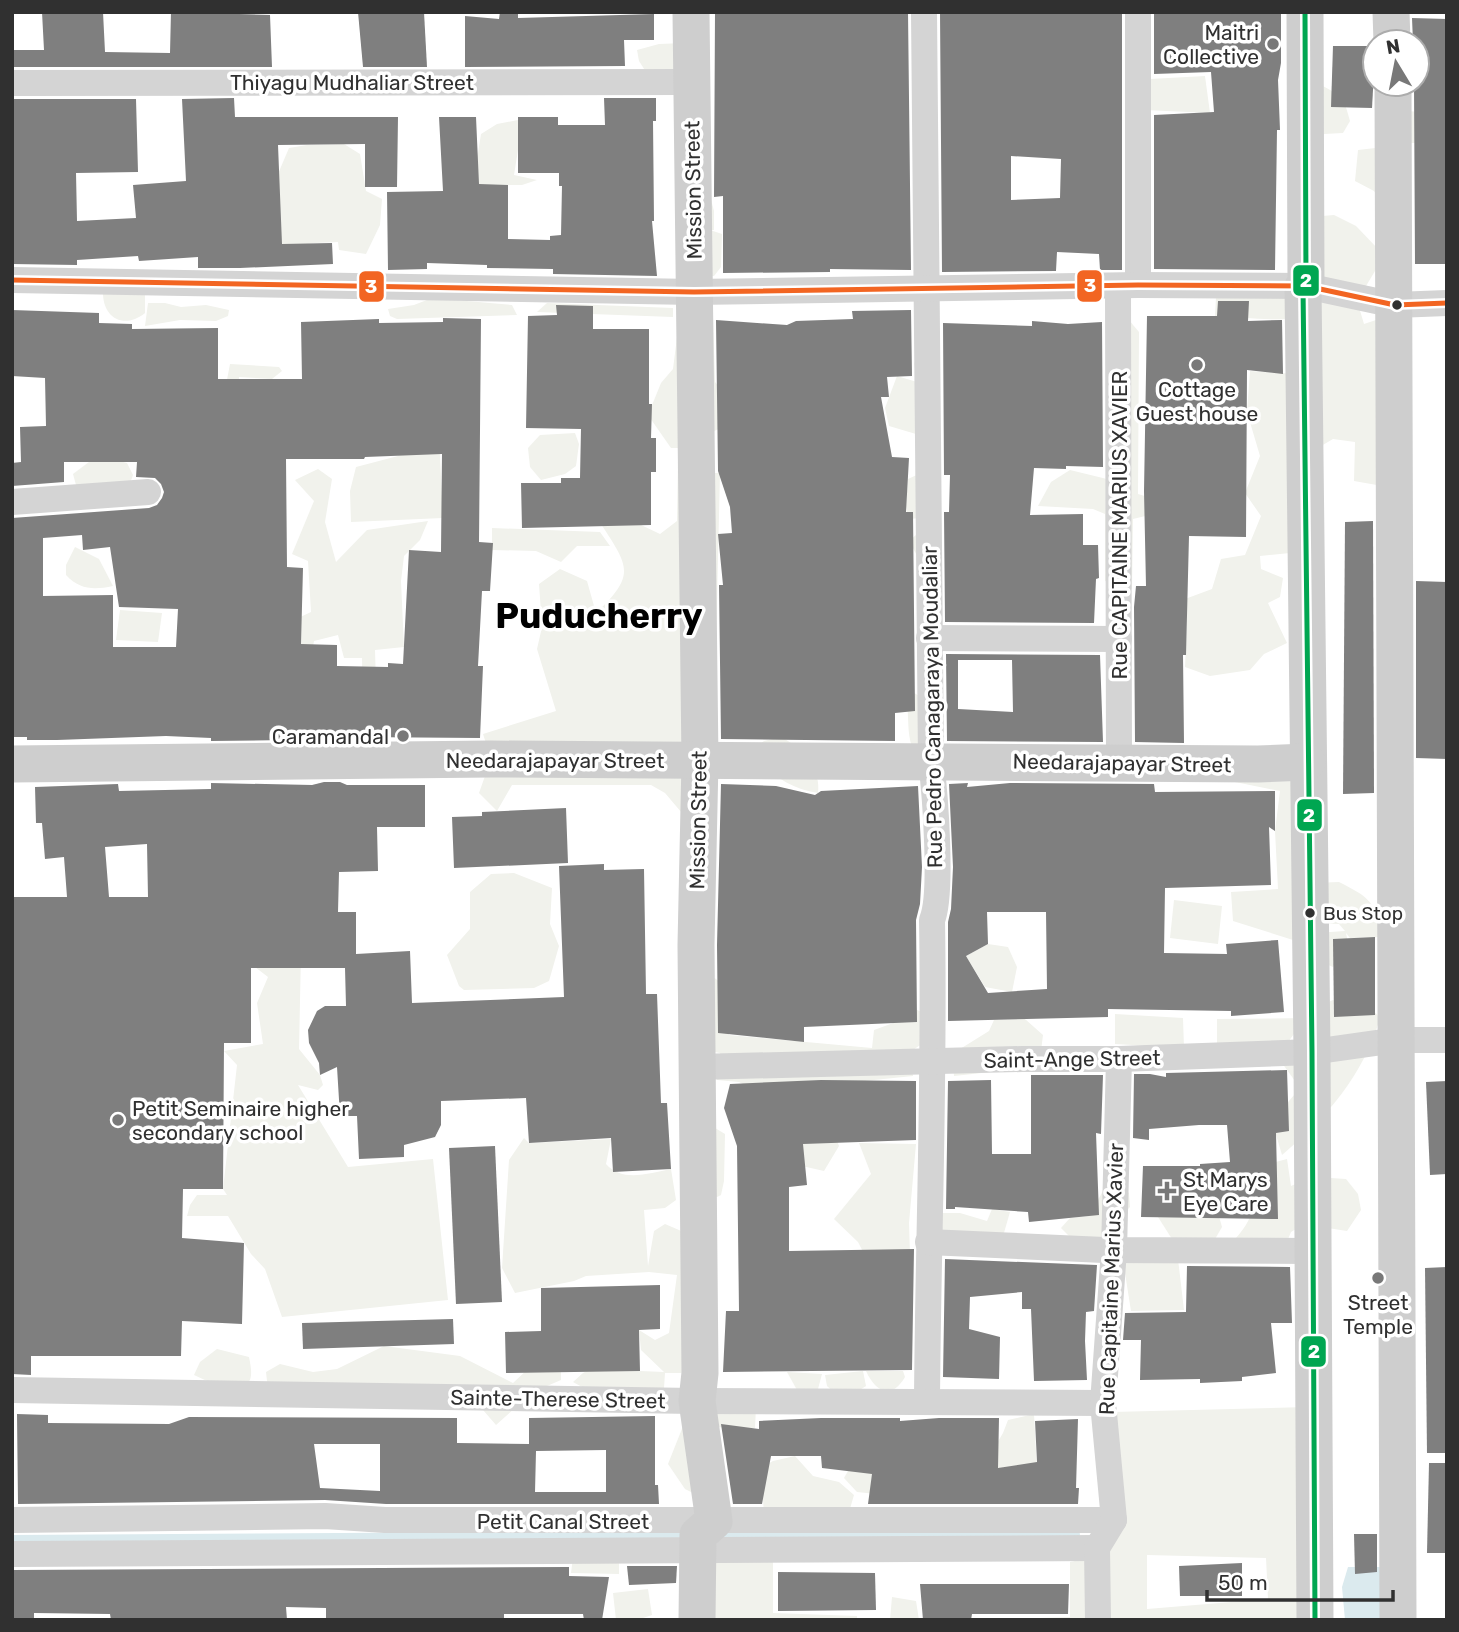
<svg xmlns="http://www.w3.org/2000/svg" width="1459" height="1632" viewBox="0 0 1459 1632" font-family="Rubik,sans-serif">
  <rect width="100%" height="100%" fill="#fff"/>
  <!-- green -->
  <g fill="#f1f2ec" fill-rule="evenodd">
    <polygon points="684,43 683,75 650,78 639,61 637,50 659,44"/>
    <polygon points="1205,76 1210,113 1145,110 1150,79"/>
    <polygon points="1321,85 1343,97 1350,121 1343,133 1324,134"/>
    <polygon points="1407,111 1421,112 1421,143 1408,143 1399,226 1374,191 1355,181 1358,150 1384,147"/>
    <polygon points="518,120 518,150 514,175 537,180 522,185 488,185 466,192 478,153 481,134 497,124"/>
    <polygon points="344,144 360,154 366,191 382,199 380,225 366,254 339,250 338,242 314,243 282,248 269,195 289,148 307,145"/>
    <polygon points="710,196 714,211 714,230 710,230 722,234 721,267 714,276 694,275"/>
    <polygon points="1334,215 1356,226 1378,249 1378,266 1366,286 1311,285 1299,218"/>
    <polygon points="1303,287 1356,297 1364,324 1388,316 1388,487 1354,481 1355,442 1333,439 1316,449 1290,553 1260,556 1261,569 1283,578 1280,597 1268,603 1287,643 1264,654 1250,670 1210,676 1185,667 1187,623 1185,599 1212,589 1221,559 1245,555 1261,516 1245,493 1260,456 1247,412 1250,371 1296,374"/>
    <path d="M103,291H145V313C124,330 102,318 103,291Z"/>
    <path d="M1216,297L1294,298L1286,319C1262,320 1239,317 1215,316Z"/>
    <polygon points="432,298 512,305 517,315 397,319 390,316 388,309 414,305"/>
    <polygon points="148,303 165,303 181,307 206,305 229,310 228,316 216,321 180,320 145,326"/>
    <polygon points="547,303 673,308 673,317 537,312"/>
    <polygon points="694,317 713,317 715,382 731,402 723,427 703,436 696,448 671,448 648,415 661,383 673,369 677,337"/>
    <polygon points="1128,319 1139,332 1138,494 1168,503 1170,510 1133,519 1132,589 1105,581 1105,514 1093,509 1038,506 1051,482 1070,470 1111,480"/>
    <polygon points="924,358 926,437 889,426 885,408 897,376 917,382 914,363"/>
    <polygon points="230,364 279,367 282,371 272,379 239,377 238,398 225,390"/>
    <polygon points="437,396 443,518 351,522 350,491 356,467 398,456"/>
    <polygon points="575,433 579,444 576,466 565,474 541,480 530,467 528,448 540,435"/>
    <polygon points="108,458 127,463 133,475 129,486 76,485 73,474 89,462"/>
    <path d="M678,458L700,473H720L715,688L687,819L665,793L651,785H512L497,811L479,793L491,759L483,734L556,711L537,649L542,627L539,584L560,569L587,581L596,613C636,575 629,567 601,524L616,513L660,534L677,521Z"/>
    <polygon points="318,469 332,479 325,522 336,562 367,530 428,521 420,540 404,556 401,581 404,647 375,650 377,717 363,717 362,658 344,658 338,635 314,641 311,658 296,655 294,620 311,612 308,561 292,554 314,501 295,480"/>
    <polygon points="923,472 924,568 909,541 923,529 922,518 908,519 906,506 908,479"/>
    <polygon points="492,528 600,532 610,546 577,546 561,562 536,551 492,550"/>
    <path d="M75,547L99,559L113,586C94,590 80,590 66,575V565Z"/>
    <polygon points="120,610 162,613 158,642 116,640"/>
    <path d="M914,693L925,699V747H912C907,732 909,719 907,704Z"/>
    <path d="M781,737C802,748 821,768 818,793C787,788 771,773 749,752L764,741Z"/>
    <polygon points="1233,767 1302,782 1293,940 1233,921 1231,892 1278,889 1275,831 1280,791 1235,782"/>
    <polygon points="514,873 552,888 550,924 559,946 549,981 534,988 464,990 459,986 447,955 470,929 470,892 491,874"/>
    <path d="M1339,882C1370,898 1376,901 1380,937L1350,938L1346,933L1351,957L1333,967L1321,962L1316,933L1345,931L1339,924L1310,923L1313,883Z"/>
    <polygon points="1174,900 1222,906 1218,944 1170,938"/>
    <polygon points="988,944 1008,947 1017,967 1012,992 985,987 966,956"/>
    <polygon points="301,953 299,1049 320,1075 323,1085 318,1090 298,1085 348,1167 433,1159 448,1300 282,1317 265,1269 251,1254 228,1216 187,1216 190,1205 197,1195 227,1195 223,1189 237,1065 224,1051 263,1044 257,1003 268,977 251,964"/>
    <polygon points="712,976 725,986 723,1022 729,1035 872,1048 874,1030 896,1022 913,1008 930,1016 929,1039 910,1052 913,1076 835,1084 782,1105 739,1082 717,1080 718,1073 724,1067 720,1053 703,1050"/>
    <path d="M1355,991L1380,1018C1363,1076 1327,1117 1282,1155L1272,1121L1300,1088L1282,1063L1321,1005Z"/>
    <polygon points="1115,1014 1183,1018 1184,1048 1115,1044"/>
    <polygon points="1306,1018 1288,1042 1217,1043 1217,1019"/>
    <polygon points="1025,1019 1043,1035 1041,1051 991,1072 954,1076 952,1054 989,1031 994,1020"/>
    <polygon points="828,1117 839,1146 824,1171 802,1166 755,1121"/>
    <polygon points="710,1125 725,1134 724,1181 721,1195 705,1203"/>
    <path d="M524,1138L529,1143L611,1139L606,1164C623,1183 649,1173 671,1169L676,1200L665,1208L644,1210L648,1266L654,1231L665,1224L686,1233L700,1373H665L664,1388L595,1394L573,1382L583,1373L612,1358L640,1371L664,1372L641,1350L639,1330L655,1340L669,1333L677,1275L649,1272L586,1276L574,1281L515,1293L502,1268L509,1160Z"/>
    <polygon points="859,1143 916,1144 909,1223 910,1255 870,1265 858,1242 834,1219 871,1174"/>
    <path d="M1287,1159L1291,1186L1309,1178L1312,1219L1291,1232L1283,1251L1236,1238C1257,1215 1256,1196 1260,1166Z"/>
    <polygon points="1315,1177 1346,1179 1358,1194 1361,1210 1347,1231 1321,1227"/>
    <polygon points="1108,1182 1119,1184 1129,1193 1130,1207 1109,1228 1111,1241 1077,1244 1061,1228 1070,1218 1089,1216"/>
    <polygon points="1163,1202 1217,1209 1222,1227 1211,1246 1179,1250 1158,1217"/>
    <polygon points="992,1209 1010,1212 999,1250 936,1239 941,1213 960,1213 987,1221"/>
    <polygon points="1122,1254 1178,1259 1184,1310 1131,1311"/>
    <polygon points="384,1346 460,1356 513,1383 529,1368 561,1369 561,1380 533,1392 496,1425 483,1410 268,1390 266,1372 280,1364 313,1372 337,1369"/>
    <path d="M217,1349L249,1357C253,1377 253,1383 235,1394L194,1375L200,1362Z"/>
    <polygon points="863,1371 866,1386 852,1395 838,1396 827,1386 825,1375"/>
    <path d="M866,1371H903L905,1377C891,1401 875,1391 866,1371Z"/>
    <polygon points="787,1372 822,1374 818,1389 797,1390"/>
    <polygon points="693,1401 756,1407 755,1428 709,1427 707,1500 685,1489 668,1464"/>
    <path d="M1307,1407L1309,1620H1109L1112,1412ZM1147,1555L1266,1558L1268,1599L1147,1609Z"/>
    <polygon points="1034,1414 1038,1488 983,1467 1003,1433 1008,1420"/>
    <polygon points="795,1456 813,1476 839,1482 854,1495 849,1512 764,1515 763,1499 755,1471 773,1461"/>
    <polygon points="880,1470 876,1494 857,1492 844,1478 848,1471"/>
    <polygon points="573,1557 619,1557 619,1574 571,1573"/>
    <polygon points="1090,1558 1088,1620 976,1620 1070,1617 1070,1562"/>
    <polygon points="773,1560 773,1613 857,1616 857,1620 707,1620 707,1562"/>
    <polygon points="648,1589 652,1615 637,1620 616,1620 613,1593"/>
    <polygon points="892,1597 916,1601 919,1620 890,1620"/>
  </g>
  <!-- water -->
  <polygon fill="#dbeaee" points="1348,1567 1384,1567 1386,1620 1345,1620 1342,1587"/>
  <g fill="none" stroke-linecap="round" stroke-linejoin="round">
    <!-- stream -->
    <g stroke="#dbeaee" stroke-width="8">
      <polyline points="715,1535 1076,1535"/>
      <polyline points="12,1539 688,1535"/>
    </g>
  </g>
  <!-- building -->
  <g fill="#7f7f7f" fill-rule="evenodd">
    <polygon points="42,12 103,12 105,52 170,53 171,12 270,15 272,67 12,67 12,50 44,50"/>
    <polygon points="358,12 424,12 427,67 363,67"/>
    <polygon points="500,12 518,12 518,18 654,14 654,40 624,40 625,66 465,67 465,16 499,19"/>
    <polygon points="715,12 908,12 911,270 830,269 830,272 723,273 723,196 714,197"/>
    <path d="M940,12H1122V270H1100L1099,254L1057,252L1056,271L942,272ZM1011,156L1061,159L1060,198L1011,200Z"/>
    <polygon points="1154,12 1281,12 1281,63 1278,80 1280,130 1277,130 1275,270 1154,269 1154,115 1214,112 1211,72 1154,74"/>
    <polygon points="1412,18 1447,19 1447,264 1415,264 1414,84 1417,84 1417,42 1413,42"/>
    <polygon points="1333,46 1372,46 1375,54 1372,108 1331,107"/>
    <polygon points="234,98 235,117 398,117 397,187 365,187 365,144 278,145 282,244 332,243 333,264 240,268 198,268 198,257 139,261 138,256 77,260 77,265 12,264 12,99 136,99 138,172 76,173 77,221 136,218 133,185 186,181 182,99"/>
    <polygon points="604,98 656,98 656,121 653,121 654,221 652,221 657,276 553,274 553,269 487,268 487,265 427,263 427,269 388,270 387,192 443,191 439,117 476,117 479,184 508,185 508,239 550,240 550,236 561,235 562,186 559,186 559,173 518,173 518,117 558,117 558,125 605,125"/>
    <polygon points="1218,301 1249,301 1248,321 1282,320 1283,374 1247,370 1246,537 1189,536 1186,655 1183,655 1184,743 1135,742 1134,607 1136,586 1146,586 1144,491 1147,316 1217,316"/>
    <polygon points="556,305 593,306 593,329 649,329 649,404 652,404 651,438 656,438 656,472 651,472 651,525 522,528 521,483 561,483 561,478 580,478 581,429 526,428 528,316 557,315"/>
    <path d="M12,310L99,313V323L132,324V329L218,328V379H302L301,322L379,319V323L443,322V318L481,319L479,542L493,543L490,591H482L478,666H483L480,738L356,737V739L211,741V738L166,736L57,740H27V737H12V518L149,508L157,505L162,498L164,492L161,484L155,478L136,477L137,462H64V482L12,486V463L21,462L20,427L46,426L45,378L12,376ZM442,454L441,552L409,550L403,664L388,663V667L337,666V645L301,644L303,568L287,567L286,459H364L365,457ZM82,535L83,550L110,547L119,607L178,609L176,647H113V595L43,596V538Z"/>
    <polygon points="911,310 912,376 887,377 889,397 881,397 892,457 909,458 906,512 913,512 915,711 895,713 895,741 721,739 719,585 723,585 718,534 732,533 730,507 718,471 716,320 787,325 796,321 853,319 852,311"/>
    <polygon points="1032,321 1068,324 1102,322 1103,467 1066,466 1066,469 1034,468 1030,515 1083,514 1083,545 1098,545 1099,578 1096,579 1094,623 945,622 944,512 949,512 950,475 944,475 943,323 1032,326"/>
    <polygon points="1373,521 1374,793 1343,794 1345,522"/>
    <polygon points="1416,581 1447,582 1447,759 1416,758"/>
    <path d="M946,654L1100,655L1103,742L947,741ZM958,660H1012L1013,712L958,709Z"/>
    <path d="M324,782H340L347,785H425V827H377L378,871L339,872L338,912H356V954L410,951L412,1003L564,997L559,866L604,864V870L644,869L646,994H657L661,1103H667L671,1169L613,1172L611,1138L529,1143L526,1098L441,1101V1125L435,1137L404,1145V1157L359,1159L357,1116H340L337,1067L320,1075L319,1063L309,1043L308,1030L317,1011L325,1006H346L345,968H251V1043H224L223,1189H183L182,1238L244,1243L242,1324L182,1321L181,1356H31V1375L12,1374V897H67L64,857L45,859L42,823H36L35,787L118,784L119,791L211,789V783L312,785ZM147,844L148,897H109L105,847Z"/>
    <path d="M968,783L967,787L1010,783L1154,784L1155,792L1275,791V831L1269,827L1271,885L1165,888L1164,953L1227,954L1226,944L1278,940L1284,1012L1231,1016V1011L1108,1009V1017L948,1021V922L951,909L953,867L949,784ZM987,912H1046L1047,989L988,993L966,956L988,944Z"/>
    <polygon points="721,784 776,786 815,795 821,791 918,786 922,867 920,904 916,920 917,1022 804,1027 804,1042 718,1033 717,945"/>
    <polygon points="566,808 568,863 454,868 452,817 482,816 482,812"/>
    <polygon points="1375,937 1375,1015 1334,1017 1333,939"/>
    <polygon points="1287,1070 1289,1131 1276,1133 1278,1219 1141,1217 1143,1166 1200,1166 1200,1164 1230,1162 1227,1125 1199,1125 1149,1129 1149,1140 1133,1138 1134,1074 1150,1074 1166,1077 1166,1073"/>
    <polygon points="1031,1075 1103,1075 1101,1134 1096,1133 1099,1215 1029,1222 1028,1212 955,1207 955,1209 946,1209 948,1081 991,1080 992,1154 1031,1154"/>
    <polygon points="821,1080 916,1081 916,1140 803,1144 807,1185 789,1187 789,1251 914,1249 912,1370 723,1372 726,1311 739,1311 737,1146 724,1108 730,1084"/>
    <polygon points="1447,1081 1447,1174 1430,1175 1426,1082"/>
    <polygon points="495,1146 502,1302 456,1304 449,1148"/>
    <polygon points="945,1259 1097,1265 1094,1311 1086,1312 1085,1341 1087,1380 1034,1381 1031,1309 1022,1309 1022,1292 970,1297 969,1329 1000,1337 999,1379 943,1377"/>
    <polygon points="1187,1266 1290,1267 1292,1323 1271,1323 1276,1373 1242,1377 1242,1381 1200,1383 1200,1379 1140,1380 1141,1340 1123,1340 1125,1313 1186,1312"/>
    <polygon points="1447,1267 1447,1453 1427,1453 1425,1268"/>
    <polygon points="660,1285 660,1329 639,1330 640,1371 506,1373 505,1332 541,1331 541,1288"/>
    <polygon points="453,1319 454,1344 303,1349 302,1323"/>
    <path d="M17,1414L48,1415V1423L169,1424L189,1417L457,1418V1443L529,1444V1418L655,1416V1485H658L659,1504H386L325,1500L18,1504ZM314,1444H380V1491L320,1488ZM606,1450V1492H535L536,1451Z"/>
    <polygon points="821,1418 900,1418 900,1421 939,1418 999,1418 998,1468 1037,1462 1035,1421 1078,1419 1076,1488 1079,1488 1078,1504 868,1504 872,1474 822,1468 821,1456 771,1456 762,1504 733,1504 721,1424 759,1429 759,1421"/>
    <polygon points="1429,1463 1447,1463 1447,1553 1427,1553"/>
    <polygon points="1354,1534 1377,1534 1377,1572 1355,1574"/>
    <polygon points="1242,1563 1242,1596 1180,1596 1179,1566"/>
    <polygon points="627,1566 677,1566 676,1583 629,1585"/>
    <polygon points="569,1567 569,1576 609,1577 602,1620 584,1620 583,1614 504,1614 504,1620 326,1620 326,1608 286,1607 287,1620 111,1620 110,1614 34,1613 34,1620 12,1620 12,1570"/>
    <polygon points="778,1572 875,1573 876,1610 778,1611"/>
    <polygon points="920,1584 1069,1584 1068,1614 972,1614 971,1620 923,1620"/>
  </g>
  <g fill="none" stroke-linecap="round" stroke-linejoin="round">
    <!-- street -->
    <g stroke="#d4d4d4" stroke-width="26">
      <path d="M924,12L931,761C935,793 943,894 932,920C935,1081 928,1241 927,1401"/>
      <polyline points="1138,12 1138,285"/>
      <polyline points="12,83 691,82"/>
      <polyline points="12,280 694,292 1138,285 1306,286 1395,305 1447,303"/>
      <polyline points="1118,287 1119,763"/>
      <polyline points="12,502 148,492"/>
      <polyline points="929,638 1119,639"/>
      <polyline points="696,1067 1022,1059 1119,1059 1312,1052 1397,1040 1447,1040"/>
      <polyline points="928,1242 1104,1250 1313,1251"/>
      <polyline points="12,1390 693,1401 1103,1403"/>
      <polyline points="12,1520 325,1516 385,1520 1114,1520"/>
      <polyline points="12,1554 1097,1548"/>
      <polyline points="1098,1620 1097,1548 1114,1520 1103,1403 1114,1250 1119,1059"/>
    </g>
    <!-- secondary -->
    <g stroke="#cecece" stroke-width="37">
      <polyline points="691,12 700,761 696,945 700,1373 697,1401 714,1521 698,1535 697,1620"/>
      <polyline points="1305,12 1306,286 1303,287 1312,1052 1315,1620"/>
      <polyline points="1391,12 1392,42"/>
      <polyline points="1393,84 1398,1620"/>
      <polyline points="12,764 491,759 1258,764 1307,762"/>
    </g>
    <defs>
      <polyline id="bus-1" points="1305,12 1306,286 1303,287 1312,1052 1315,1620"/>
      <polyline id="bus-2" points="12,280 694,292 1138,285 1306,286 1395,305 1447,303"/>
    </defs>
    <!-- bus-1 casing -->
    <use href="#bus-1" stroke="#fff" stroke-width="10"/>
    <!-- bus-2 casing -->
    <use href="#bus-2" stroke="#fff" stroke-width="10"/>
    <!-- bus-1 -->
    <use href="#bus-1" stroke="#00a651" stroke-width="5"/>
    <!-- bus-2 -->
    <use href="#bus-2" stroke="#f26522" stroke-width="5"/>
  </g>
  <!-- markers -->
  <g fill="#787878" stroke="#fff" stroke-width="2.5">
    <circle cx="1273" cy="44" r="7"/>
    <circle cx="1197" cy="365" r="7"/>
    <circle cx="403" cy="736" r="7"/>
    <circle cx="118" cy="1120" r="7"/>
    <path d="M1163.5 1180.5h7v7h7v7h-7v7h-7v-7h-7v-7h7z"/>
    <circle cx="1378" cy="1278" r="7"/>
  </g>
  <g fill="#303030" stroke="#fff" stroke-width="2.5">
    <circle cx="1397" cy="305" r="6"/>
    <circle cx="1310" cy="913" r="6"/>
  </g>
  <g text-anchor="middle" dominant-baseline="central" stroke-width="7" stroke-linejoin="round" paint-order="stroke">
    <!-- bus labels -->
    <g font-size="19" fill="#303030" stroke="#fff" text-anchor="start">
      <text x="1323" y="913">Bus Stop</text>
    </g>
    <!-- poi labels -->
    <g font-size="21" fill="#303030" stroke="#fff" text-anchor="end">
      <text x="1259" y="32">Maitri<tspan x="1259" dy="24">Collective</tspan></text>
      <text x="1197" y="389" text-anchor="middle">Cottage<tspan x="1197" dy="24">Guest house</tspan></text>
      <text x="389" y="736">Caramandal</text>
      <text x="132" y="1108" text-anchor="start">Petit Seminaire higher<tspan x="132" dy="24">secondary school</tspan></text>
      <text x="1183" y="1179" text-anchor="start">St Marys<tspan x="1183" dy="24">Eye Care</tspan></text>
      <text x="1378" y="1302" text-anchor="middle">Street<tspan x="1378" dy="24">Temple</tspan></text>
    </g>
    <!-- street labels -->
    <g font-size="21" fill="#303030" stroke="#fff">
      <text x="352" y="82">Thiyagu Mudhaliar Street</text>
      <text transform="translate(693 190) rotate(-91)">Mission Street</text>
      <text transform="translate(1119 525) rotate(-90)">Rue CAPITAINE MARIUS XAVIER</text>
      <text transform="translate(932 707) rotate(-91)">Rue Pedro Canagaraya Moudaliar</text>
      <text x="555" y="760">Needarajapayar Street</text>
      <text transform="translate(1122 763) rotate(1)">Needarajapayar Street</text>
      <text transform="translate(698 820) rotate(-89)">Mission Street</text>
      <text transform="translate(1072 1059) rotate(-1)">Saint-Ange Street</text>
      <text transform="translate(1111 1279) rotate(-88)">Rue Capitaine Marius Xavier</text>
      <text transform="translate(558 1399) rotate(1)">Sainte-Therese Street</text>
      <text x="563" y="1521">Petit Canal Street</text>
    </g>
    <!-- town labels -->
    <g font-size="35" font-weight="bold" fill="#000" stroke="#fff">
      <text x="599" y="616">Puducherry</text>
    </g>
  </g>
  <g stroke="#fff" stroke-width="2.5">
    <rect x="1292" y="264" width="28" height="33" rx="7" fill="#00a651"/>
    <rect x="1076" y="269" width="27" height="34" rx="7" fill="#f26522"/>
    <rect x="358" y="270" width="27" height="33" rx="7" fill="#f26522"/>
    <rect x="1296" y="798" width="27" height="34" rx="7" fill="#00a651"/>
    <rect x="1300" y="1335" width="27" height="33" rx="7" fill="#00a651"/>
  </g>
  <g font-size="19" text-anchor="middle" font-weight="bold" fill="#fff">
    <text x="1306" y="287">2</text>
    <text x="1090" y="292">3</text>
    <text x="371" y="293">3</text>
    <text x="1309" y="822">2</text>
    <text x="1314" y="1358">2</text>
  </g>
  <!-- border -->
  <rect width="1459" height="1632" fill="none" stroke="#303030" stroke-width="28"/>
  <!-- north arrow -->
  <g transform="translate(1396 63) rotate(350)"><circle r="33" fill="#ffffff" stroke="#acacac" stroke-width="2"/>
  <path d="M0-5L12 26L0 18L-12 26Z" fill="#787878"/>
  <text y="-10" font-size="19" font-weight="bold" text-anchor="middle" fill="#303030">N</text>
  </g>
  <!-- scale -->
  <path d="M1207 1590v10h186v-10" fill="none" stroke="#303030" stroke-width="3.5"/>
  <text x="1218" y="1590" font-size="21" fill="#303030" stroke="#ffffff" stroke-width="5" paint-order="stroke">50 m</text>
</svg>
